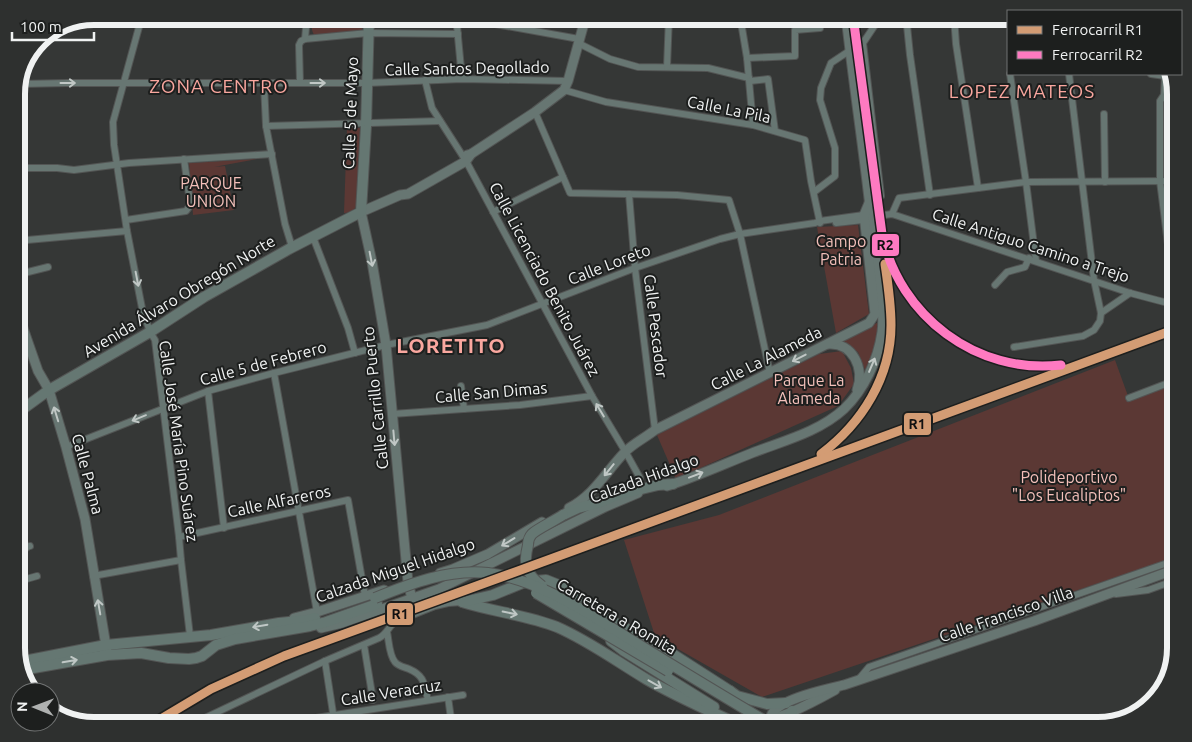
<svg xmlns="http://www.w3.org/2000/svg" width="1192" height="742" viewBox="0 0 1192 742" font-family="Ubuntu,sans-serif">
  <rect width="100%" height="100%" fill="#353736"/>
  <!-- green -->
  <g fill="#5b3834">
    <path d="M313,16H364L363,27L361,31L315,36C310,30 312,24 313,16Z"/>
    <path d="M347,128H360L357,203C355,210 352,213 344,213Z"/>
    <polygon points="257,159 214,167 225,166 234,210 193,215 189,163"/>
    <polygon points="858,225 869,314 836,333 817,227"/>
    <polygon points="879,322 877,345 865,370 858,352 840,340"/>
    <polygon points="842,351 851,368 854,384 838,406 676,479 657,435 819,354"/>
    <polygon points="1115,360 1128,396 1176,376 1176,557 762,697 655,636 624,540 719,515"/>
  </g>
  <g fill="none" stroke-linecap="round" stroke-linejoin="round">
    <defs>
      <g id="minor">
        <polyline points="142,16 113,122 114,145 127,231 142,308 150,332 155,340 179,537 181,560 190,636"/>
        <polyline points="456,16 462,79"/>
        <polyline points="740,16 747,58 753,125"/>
        <polyline points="881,16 863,43 881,196"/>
        <polyline points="906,16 910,55 930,195"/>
        <polyline points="954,16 956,44 978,188"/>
        <polyline points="456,17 579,39"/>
        <polyline points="305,39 368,33 458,34"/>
        <polyline points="578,43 610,59 638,67 708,68 749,78"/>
        <polyline points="747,58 795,56 795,30 820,28"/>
        <polyline points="667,67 669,16"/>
        <polyline points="1010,74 1026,182 1036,261"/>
        <polyline points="1151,74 1172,77"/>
        <polyline points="1165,76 1164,95 1160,101 1160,181 1175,300"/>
        <polyline points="425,80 432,108 466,161 592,396 625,451 640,478 640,485 638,490"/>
        <polyline points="750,81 768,79 775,131"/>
        <polyline points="300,83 299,45 301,41 305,39 307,16"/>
        <polyline points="19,84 68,83 367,83 462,79 568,81"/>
        <polyline points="264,84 266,126 285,224 292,247"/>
        <polyline points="564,90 606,102 753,125 805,140 811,181 820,223"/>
        <polyline points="535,112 570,193 677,195 729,200 740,234 770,373"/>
        <polyline points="1104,114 1105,182"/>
        <polyline points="266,126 440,121"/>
        <polyline points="16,168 57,168 74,170 129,163 272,154"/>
        <polyline points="814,192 835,176 835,148 820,100 821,88 831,63 849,51"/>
        <polyline points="629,194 635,268 655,430"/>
        <polyline points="493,212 563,177"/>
        <polyline points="892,214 899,198 1026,182 1176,181"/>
        <polyline points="126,220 186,211 189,207 190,202 184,159"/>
        <polyline points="836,223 872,219 877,216 892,214 1130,293 1164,302 1176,300"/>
        <polyline points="1168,235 1176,232"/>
        <polyline points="313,237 348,328 355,353"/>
        <polyline points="16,241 127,231"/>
        <polyline points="16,275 48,267"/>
        <polyline points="995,285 1007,272 1025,267 1029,258"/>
        <polyline points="1101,313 1130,293"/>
        <polyline points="1014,347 1083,336 1094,330 1100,321 1101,313 1094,280 1069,74"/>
        <polyline points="274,373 317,612"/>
        <polyline points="461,386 464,409"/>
        <polyline points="208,391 224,528"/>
        <polyline points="1129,398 1176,380"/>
        <polyline points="392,414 520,405 592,396"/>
        <polyline points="66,447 208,391 274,373 386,345 487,325 635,268 720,239 740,234 815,223 820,221 871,214 877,216"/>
        <polyline points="16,518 17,517 26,548"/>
        <polyline points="179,537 348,500 365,596"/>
        <polyline points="16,550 30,546"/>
        <polyline points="93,576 181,560"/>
        <polyline points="16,582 37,576"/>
        <polyline points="1116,594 1148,590 1176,580"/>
        <path d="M387,632C389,641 389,655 395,662C398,666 404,667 409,669C425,676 424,684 428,700"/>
        <polyline points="364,645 373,700"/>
        <polyline points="325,661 335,726"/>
        <polyline points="858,680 869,667 1176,560"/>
        <polyline points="448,697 452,726"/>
        <path d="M188,726L325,661L379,638C387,634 389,626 395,622L435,606L448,603L462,602"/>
        <polyline points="265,726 463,695"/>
      </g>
      <g id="tertiary">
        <polyline points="467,155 471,154 535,112 564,90 568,81 586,16"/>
        <polyline points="16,308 38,371 49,390 66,447 85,519 107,652"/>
        <path d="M828,344C853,342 865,369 857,390"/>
        <path d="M667,486C696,477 724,464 752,453C783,441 819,432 844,409C864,390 878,360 882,332C885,310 878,287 876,265C869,182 855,99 846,16"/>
        <path d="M569,508C594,495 605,473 624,453C632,444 645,438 655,430L869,323L875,314L864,215L869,203"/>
        <polyline points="440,573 453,569 488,554 542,522"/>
        <polyline points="412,599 408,582 386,345 372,262 361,212 400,195 408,194 466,161 471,154"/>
        <polyline points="294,618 317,612 384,590"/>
        <polyline points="321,628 342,623 439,589 605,507 638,493"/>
        <polyline points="26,683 28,663"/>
        <path d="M742,726C774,723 808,705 835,690"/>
        <path d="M769,726C770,721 770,715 774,711C785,698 827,689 844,685L1034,621L1176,569"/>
      </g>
      <g id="primary">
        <polyline points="16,414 49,390 150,332 204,297 289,249 361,212 366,126 369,16"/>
        <polyline points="563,515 578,508 601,502 617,495 658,485 673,484"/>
        <path d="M462,602C494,612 527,615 557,627C589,641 616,661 646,679C677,697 710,711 742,726"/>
        <polyline points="463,602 493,595 525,582 546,580 556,584 567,590 594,612 660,646 730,691"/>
        <polyline points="611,641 624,651 714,707"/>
        <polyline points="19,662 106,645 211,635 279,623 308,620 315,618"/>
        <polyline points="22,670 107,655 141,653 169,658 189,659 196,658 202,656 216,645 235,639 310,626 326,622 377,604"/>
        <polyline points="723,689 730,691 737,696 767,704 786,703"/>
        <polyline points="787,726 788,719 792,711"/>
      </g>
    </defs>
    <!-- minor casing -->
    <use href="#minor" stroke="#535554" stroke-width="8"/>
    <!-- tertiary casing -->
    <use href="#tertiary" stroke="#535554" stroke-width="11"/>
    <!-- primary casing -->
    <use href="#primary" stroke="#535554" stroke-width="12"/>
    <!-- minor -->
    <use href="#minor" stroke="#677672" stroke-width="6"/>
    <!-- tertiary -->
    <use href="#tertiary" stroke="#677672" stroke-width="9"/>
    <!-- primary -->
    <use href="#primary" stroke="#657772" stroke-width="10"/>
    <defs>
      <g id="primary-bridge">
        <path d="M542,586C526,574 523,565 528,545C528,541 530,536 532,534C537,529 556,520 563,515"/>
        <polyline points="536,593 668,671"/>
        <path d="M375,598C412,583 448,569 488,573C543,580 595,618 641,646C685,673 729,700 774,726"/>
      </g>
    </defs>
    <!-- primary-bridge casing -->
    <use href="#primary-bridge" stroke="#535554" stroke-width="12" stroke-linecap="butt"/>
    <!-- primary-bridge -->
    <use href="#primary-bridge" stroke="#657772" stroke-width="10"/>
    <defs>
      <g id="rail-1">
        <path d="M821,454C862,423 891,377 891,325C891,304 888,284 885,264"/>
        <polyline points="149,726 211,689 284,656 518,571 1176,329"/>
      </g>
      <path id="rail-2" d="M853,16L882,234C899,316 977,375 1061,365"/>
    </defs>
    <!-- rail-1 casing -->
    <use href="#rail-1" stroke="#1d1f1e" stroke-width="12"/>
    <!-- rail-2 casing -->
    <use href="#rail-2" stroke="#1d1f1e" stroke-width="12"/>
    <!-- rail-1 -->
    <use href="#rail-1" stroke="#d39c74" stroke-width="9"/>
    <!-- rail-2 -->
    <use href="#rail-2" stroke="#fe7ac1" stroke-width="9"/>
  </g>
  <!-- one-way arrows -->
  <defs><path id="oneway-shaft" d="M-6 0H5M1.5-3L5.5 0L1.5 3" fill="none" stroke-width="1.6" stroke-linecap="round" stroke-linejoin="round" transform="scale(1.25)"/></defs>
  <g stroke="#c0c7c5">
    <use href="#oneway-shaft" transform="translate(68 83)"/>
    <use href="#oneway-shaft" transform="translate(318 83)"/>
    <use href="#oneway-shaft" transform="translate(371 259) rotate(79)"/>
    <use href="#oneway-shaft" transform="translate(137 279) rotate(79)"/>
    <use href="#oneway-shaft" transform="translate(799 358) rotate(153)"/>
    <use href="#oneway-shaft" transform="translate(872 365) rotate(-67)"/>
    <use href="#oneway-shaft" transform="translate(600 410) rotate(-121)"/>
    <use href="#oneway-shaft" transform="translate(56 414) rotate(-107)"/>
    <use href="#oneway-shaft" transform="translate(139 418) rotate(158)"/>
    <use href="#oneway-shaft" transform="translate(394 438) rotate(85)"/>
    <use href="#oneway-shaft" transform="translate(609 470) rotate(129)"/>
    <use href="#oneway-shaft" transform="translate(696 475) rotate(-21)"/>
    <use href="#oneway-shaft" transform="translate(508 542) rotate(149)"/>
    <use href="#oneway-shaft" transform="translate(99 607) rotate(-100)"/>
  </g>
  <g stroke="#bfc7c5">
    <use href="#oneway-shaft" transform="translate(510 613) rotate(11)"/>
    <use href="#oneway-shaft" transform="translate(260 626) rotate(170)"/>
    <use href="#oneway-shaft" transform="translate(70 661) rotate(-10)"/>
    <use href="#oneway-shaft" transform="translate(655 684) rotate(29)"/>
  </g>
  <g text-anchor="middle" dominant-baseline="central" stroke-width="4" stroke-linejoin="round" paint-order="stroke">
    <!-- street labels -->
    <g font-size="16" fill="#f0f2f2" stroke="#1d1f1e">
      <text transform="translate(467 68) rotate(-1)">Calle Santos Degollado</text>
      <text transform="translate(729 109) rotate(11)">Calle La Pila</text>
      <text transform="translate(350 113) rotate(-88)">Calle 5 de Mayo</text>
      <text transform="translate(1031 245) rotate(18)">Calle Antiguo Camino a Trejo</text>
      <text transform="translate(609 264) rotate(-21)">Calle Loreto</text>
      <text transform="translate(545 279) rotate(62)">Calle Licenciado Benito Juárez</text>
      <text transform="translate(179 296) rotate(-31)">Avenida Álvaro Obregón Norte</text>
      <text transform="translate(656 326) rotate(83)">Calle Pescador</text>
      <text transform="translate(766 358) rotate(-27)">Calle La Alameda</text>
      <text transform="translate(263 363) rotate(-15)">Calle 5 de Febrero</text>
      <text transform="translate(491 392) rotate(-5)">Calle San Dimas</text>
      <text transform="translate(375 398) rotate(-96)">Calle Carrillo Puerto</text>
      <text transform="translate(179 441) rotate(82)">Calle José María Pino Suárez</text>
      <text transform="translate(88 474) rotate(75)">Calle Palma</text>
      <text transform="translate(644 478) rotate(-20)">Calzada Hidalgo</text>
      <text transform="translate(279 501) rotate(-12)">Calle Alfareros</text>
      <text transform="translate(395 570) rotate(-19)">Calzada Miguel Hidalgo</text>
      <text transform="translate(1006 614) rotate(-19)">Calle Francisco Villa</text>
      <text transform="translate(617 616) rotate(30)">Carretera a Romita</text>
      <text transform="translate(391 692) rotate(-9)">Calle Veracruz</text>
    </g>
    <!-- park labels -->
    <g font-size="16" fill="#f4c0ba" stroke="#1d1f1e">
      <text x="211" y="183">PARQUE<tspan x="211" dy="18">UNION</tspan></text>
      <text x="841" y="241">Campo<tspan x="841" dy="18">Patria</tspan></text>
      <text x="809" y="380">Parque La<tspan x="809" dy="18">Alameda</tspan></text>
      <text x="1069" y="477">Polideportivo<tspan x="1069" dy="18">"Los Eucaliptos"</tspan></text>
    </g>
    <!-- quarter labels -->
    <g font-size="19" letter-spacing="1" fill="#faa79f" stroke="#1d1f1e">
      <text x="219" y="86">ZONA CENTRO</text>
      <text x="1022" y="91">LOPEZ MATEOS</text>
    </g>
    <!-- district labels -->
    <g font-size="21" font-weight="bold" letter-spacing="1" fill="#faa79f" stroke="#1d1f1e">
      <text x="451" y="345">LORETITO</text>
    </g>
  </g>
  <!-- crop -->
  <path d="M0 0H1192V742H0ZM94 25H1098A69 69 0 0 1 1167 94V648A69 69 0 0 1 1098 717H94A69 69 0 0 1 25 648V94A69 69 0 0 1 94 25Z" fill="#2e302f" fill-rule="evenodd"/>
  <path fill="none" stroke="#f0f2f2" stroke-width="6" d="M94 25H1098A69 69 0 0 1 1167 94V648A69 69 0 0 1 1098 717H94A69 69 0 0 1 25 648V94A69 69 0 0 1 94 25Z"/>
  <g stroke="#1d1f1e" stroke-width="2">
    <rect x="871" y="233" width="29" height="24" rx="5" fill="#fe7ac1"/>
    <rect x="903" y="412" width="29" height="24" rx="5" fill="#d39c74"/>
    <rect x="386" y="602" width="28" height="24" rx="5" fill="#d39c74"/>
  </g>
  <g font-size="14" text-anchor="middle" font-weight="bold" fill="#111">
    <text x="885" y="250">R2</text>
    <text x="917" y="429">R1</text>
    <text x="400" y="619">R1</text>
  </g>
  <!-- legend -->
  <rect x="1007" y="10" width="175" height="65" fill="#1d1f1e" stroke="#717373"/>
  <rect x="1017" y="26" width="25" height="8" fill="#d39c74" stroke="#717373"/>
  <text x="1052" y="35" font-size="15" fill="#f0f2f2">Ferrocarril R1</text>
  <rect x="1017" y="51" width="25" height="8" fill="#fe7ac1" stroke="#717373"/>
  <text x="1052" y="60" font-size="15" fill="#f0f2f2">Ferrocarril R2</text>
  <!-- north arrow -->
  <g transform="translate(35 707) rotate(271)"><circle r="24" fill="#1d1f1e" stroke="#717373"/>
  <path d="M0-4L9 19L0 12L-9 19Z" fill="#afb1b0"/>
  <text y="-8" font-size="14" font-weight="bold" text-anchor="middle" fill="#f0f2f2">N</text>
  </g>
  <!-- scale -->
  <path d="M12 32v8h82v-8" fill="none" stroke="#f0f2f2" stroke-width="2.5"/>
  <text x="20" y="32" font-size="15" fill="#f0f2f2" stroke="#1d1f1e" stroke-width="4" paint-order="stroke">100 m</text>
</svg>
